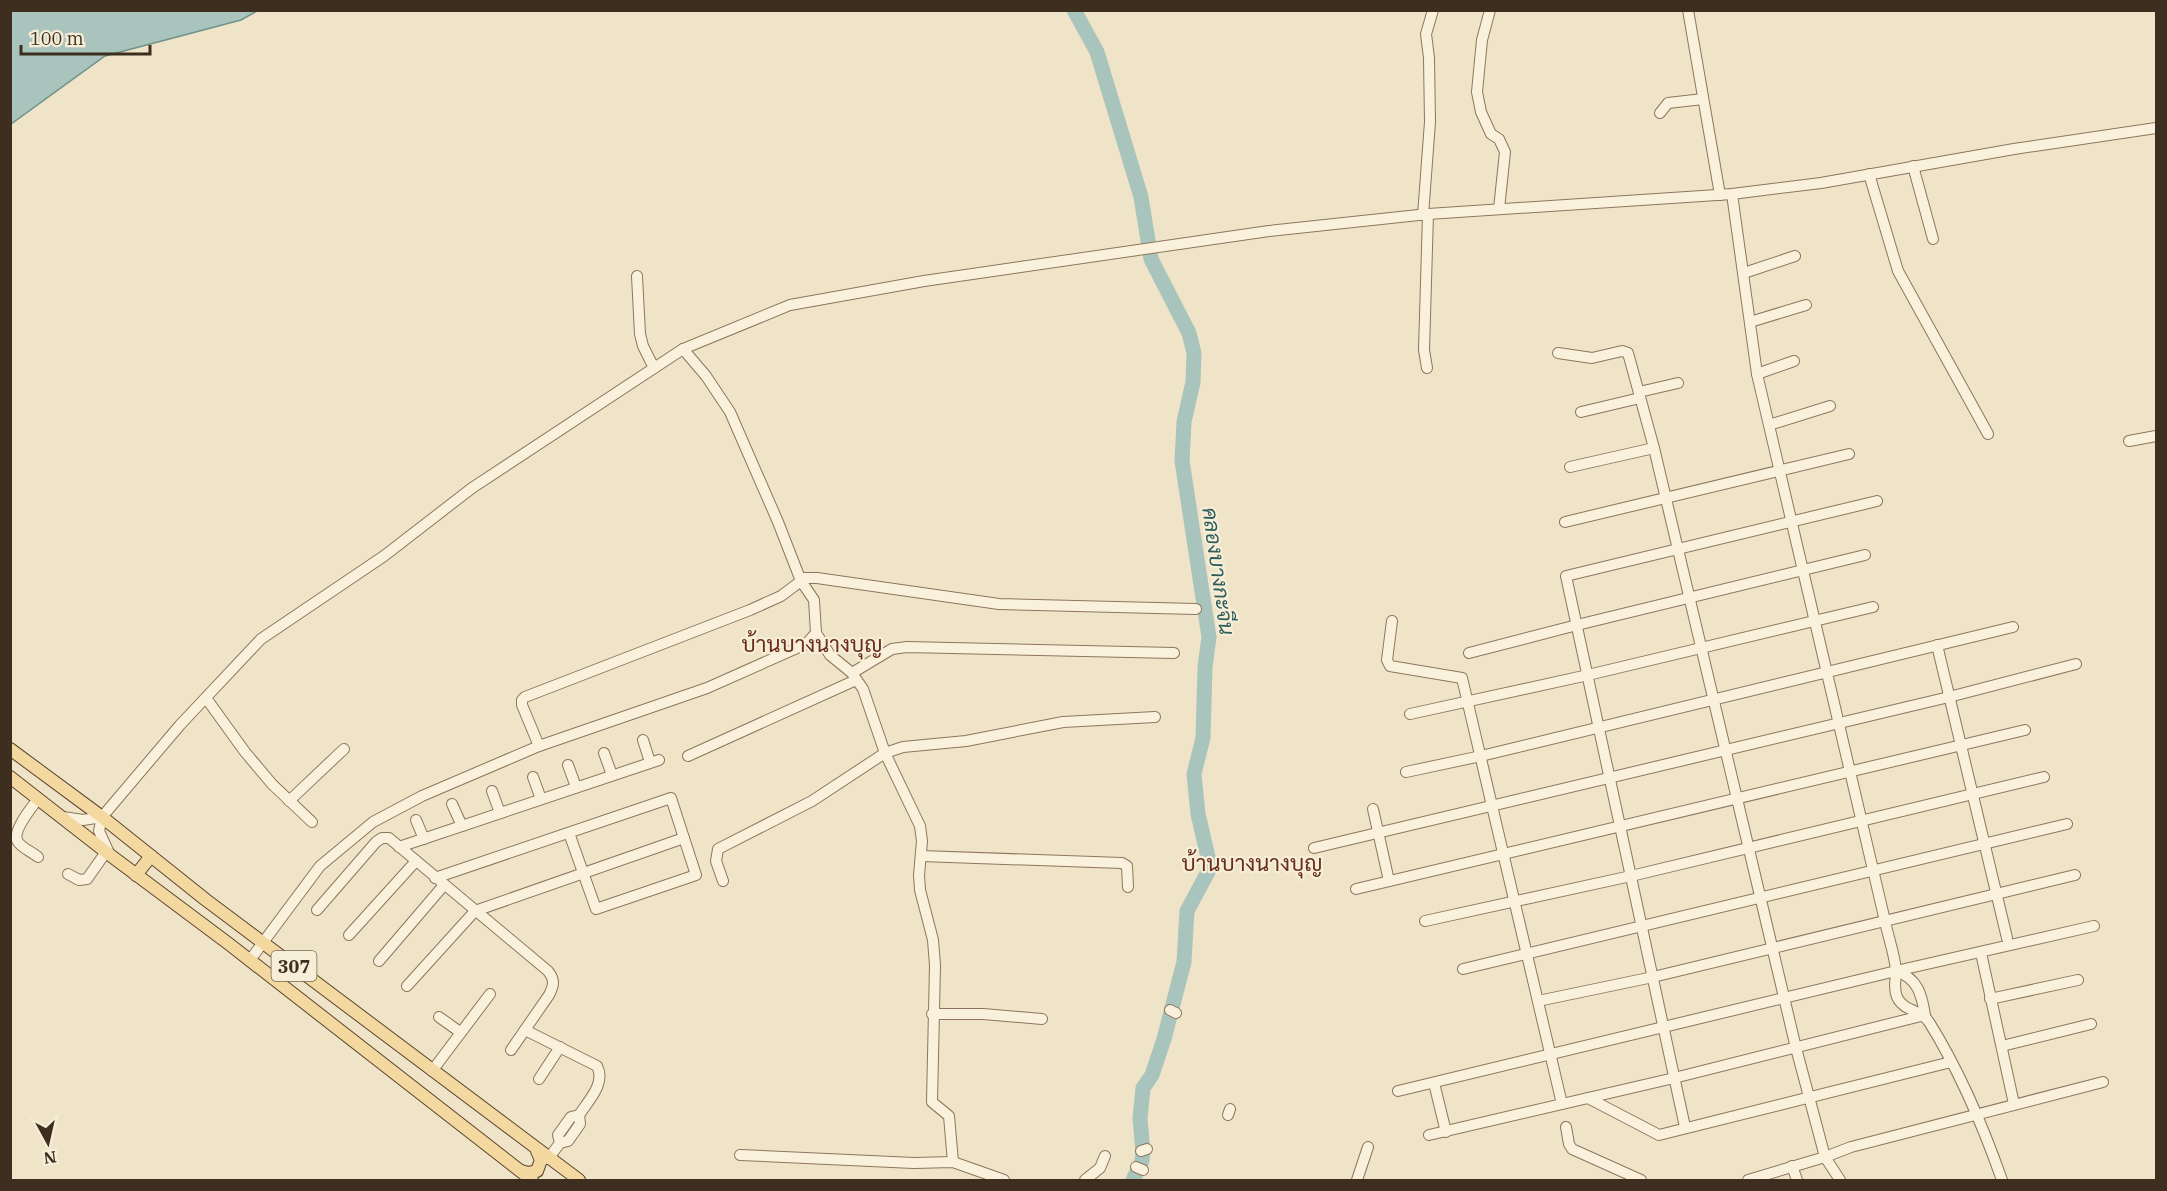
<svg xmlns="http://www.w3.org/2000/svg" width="2167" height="1191" viewBox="0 0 2167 1191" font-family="'IBM Plex Serif',Sarabun,serif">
  <rect width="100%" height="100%" fill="#f0e4c8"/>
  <!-- water -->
  <polygon fill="#a9c4bc" stroke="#6f938a" stroke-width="1.5" points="11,10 257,10 257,11 241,20 105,56 11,124"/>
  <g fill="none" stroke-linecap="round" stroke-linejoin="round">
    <!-- river -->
    <polyline stroke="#a9c4bc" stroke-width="15" points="1074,10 1097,52 1141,197 1151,259 1189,333 1194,353 1193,382 1184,422 1182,461 1209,637 1205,667 1203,738 1194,774 1198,814 1208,857 1209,870 1187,911 1184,962 1164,1039 1152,1075 1143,1088 1140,1118 1143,1152 1142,1161 1133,1180"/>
    <defs>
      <g id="minor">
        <polyline points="1490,10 1482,40 1477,92 1481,112 1491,134 1499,139 1505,152 1499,209"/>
        <polyline points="1688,10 1720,195"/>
        <polyline points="1660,113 1668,103 1703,99"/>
        <polyline points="1913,166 1933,239"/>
        <polyline points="1869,174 1898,271 1988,434"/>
        <path d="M1732,194L1757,374L1885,921C1888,937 1895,955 1896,971C1896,981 1893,987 1897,997C1904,1012 1921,1009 1929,1022C1959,1070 1983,1126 2002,1180"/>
        <polyline points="1423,215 1430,122 1429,58 1426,34 1433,10"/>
        <polyline points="1744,273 1795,256"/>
        <polyline points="637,276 640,334 643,346 654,368"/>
        <polyline points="1750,322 1806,305"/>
        <polyline points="683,349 706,376 730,412 778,522 801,581 814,600 816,633 830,655 852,673 863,689 885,753 920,826 922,841 919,875 920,890 933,940 935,965 932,1102 949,1116 953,1162"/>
        <polyline points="1558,353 1592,358 1622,351 1628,353 1654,448 1796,1048 1825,1157 1840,1180"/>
        <polyline points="1427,368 1424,350 1428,214"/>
        <polyline points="1757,374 1794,361"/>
        <polyline points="1639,392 1678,383"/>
        <polyline points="1581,412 1640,398"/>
        <polyline points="1769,425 1830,406"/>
        <polyline points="2129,441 2156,436"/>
        <polyline points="1570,467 1654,448"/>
        <polyline points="1565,522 1849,454"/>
        <polyline points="800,578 817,578 999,604 1196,609"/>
        <polyline points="1392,621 1387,660 1390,666 1462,678 1562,1104"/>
        <polyline points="1937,645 2007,938"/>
        <polyline points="1469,653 1577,625 1865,555"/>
        <polyline points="852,673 892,649 907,647 1174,653"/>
        <polyline points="206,698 245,752 272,784 312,822"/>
        <polyline points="1410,714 1588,675 1873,607"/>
        <polyline points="643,740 650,762"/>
        <polyline points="539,746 522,705 522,700 525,697 750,610 781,596 801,581"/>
        <polyline points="604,753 612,775"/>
        <polyline points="688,756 856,680"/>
        <polyline points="568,765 576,787"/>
        <polyline points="1406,772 1481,756 2013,627"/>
        <polyline points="533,777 541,799"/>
        <polyline points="492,791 500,813"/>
        <path d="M38,799C32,807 11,832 18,842C22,848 32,852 38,857"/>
        <polyline points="289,801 344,749"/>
        <polyline points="452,804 462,826"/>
        <polyline points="1373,809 1389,881"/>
        <polyline points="63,817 83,820 102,817 99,831 110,855"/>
        <polyline points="102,817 180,725 261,639 384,556 472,488 683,349 790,305 924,281 1269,231 1428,214 1732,194 1821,183 2014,149 2156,128"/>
        <polyline points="416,820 424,839"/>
        <polyline points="399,847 659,760"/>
        <polyline points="1314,848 1949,697 2076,664"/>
        <polyline points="921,856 1122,863 1127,866 1128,887"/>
        <polyline points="68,874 79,880 87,879 106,852"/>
        <polyline points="435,878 671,798 696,875 596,909 569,833"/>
        <polyline points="723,881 716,861 718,849 812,801 885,753 903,747 966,741 1063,722 1155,717"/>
        <polyline points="1356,889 2025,730"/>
        <path d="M317,910L376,842L382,838H389L548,971C555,980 554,985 549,995L511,1050"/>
        <polyline points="1425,921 1631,876 2044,777"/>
        <polyline points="349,935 416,861"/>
        <polyline points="1981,953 2014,1104"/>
        <polyline points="250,960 320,866 373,822 422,796 539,746 707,688 806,644 816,633"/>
        <polyline points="379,961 444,885"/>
        <polyline points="1463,969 2067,824"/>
        <polyline points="407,986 475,911 684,838"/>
        <polyline points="1990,999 2078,980"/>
        <polyline points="1538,1001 1653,977 2075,875"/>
        <polyline points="1170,1010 1176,1013"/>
        <polyline points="932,1014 983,1014 1042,1019"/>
        <polyline points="439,1017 460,1032"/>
        <path d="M525,1030L597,1066C606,1083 589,1100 579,1115"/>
        <polyline points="2002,1046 2091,1024"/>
        <polyline points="432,1071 490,994"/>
        <polyline points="539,1079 560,1047"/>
        <polyline points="1434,1083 1446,1132"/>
        <polyline points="1398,1091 1896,971 2094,926"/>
        <polyline points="1588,1098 1659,1135 1951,1062"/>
        <polyline points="1228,1115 1230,1109"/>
        <polyline points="1566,1127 1569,1144 1572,1149 1641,1180"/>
        <polyline points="1685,1127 1566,576 1877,501"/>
        <path d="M1429,1135L1674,1078L1925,1015C1922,996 1918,978 1897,972"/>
        <polyline points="1141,1151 1147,1149"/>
        <polyline points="740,1155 914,1163 953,1162 1004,1180"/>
        <polyline points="548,1159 560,1143 568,1141 580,1124 579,1115 571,1117 558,1135 560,1143"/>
        <polyline points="1792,1166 1797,1180"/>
        <polyline points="1136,1167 1143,1170"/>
        <polyline points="1085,1180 1100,1168 1105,1156"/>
        <polyline points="1357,1180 1368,1147"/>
        <polyline points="1748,1180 1825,1157 1851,1147 2103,1082"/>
      </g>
      <g id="major">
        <polyline points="10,749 102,817 206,900 579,1180"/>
        <polyline points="10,777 110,855 229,944 532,1180"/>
        <polyline points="136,875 151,856"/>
        <polyline points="521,1171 528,1173 537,1171 541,1160 537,1151"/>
      </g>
    </defs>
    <!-- minor casing -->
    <use href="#minor" stroke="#8d765c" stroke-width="12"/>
    <!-- major casing -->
    <use href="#major" stroke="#5b4430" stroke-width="14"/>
    <!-- minor -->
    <use href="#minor" stroke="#faf1dc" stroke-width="10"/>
    <!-- major -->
    <use href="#major" stroke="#f3d9a0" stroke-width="12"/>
  </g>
  <g text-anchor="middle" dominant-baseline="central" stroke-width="4.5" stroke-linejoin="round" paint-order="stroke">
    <!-- shield labels -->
    <rect fill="#f7eed8" stroke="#756857" stroke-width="1.5" x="271.5" y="951" width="45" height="30" rx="4.5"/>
    <g font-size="18" font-weight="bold" fill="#3d2e20">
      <text x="294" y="966">307</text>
    </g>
    <!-- water labels -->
    <g font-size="21" font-style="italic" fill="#2f5d5a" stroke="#f7eed8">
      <text transform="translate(1219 571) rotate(82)">คลองบางกะจีน</text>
    </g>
    <!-- quarter labels -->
    <g font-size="22" fill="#6b2e1e" stroke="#f7eed8">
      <text x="812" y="643">บ้านบางนางบุญ</text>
      <text x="1252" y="862">บ้านบางนางบุญ</text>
    </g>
  </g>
  <!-- border -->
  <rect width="2167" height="1191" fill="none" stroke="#3d2e20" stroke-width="24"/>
  <!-- north arrow -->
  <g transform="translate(48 1143) rotate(172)" stroke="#f7eed8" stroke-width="4.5" paint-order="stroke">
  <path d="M0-4.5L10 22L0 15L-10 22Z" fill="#3d2e20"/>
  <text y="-9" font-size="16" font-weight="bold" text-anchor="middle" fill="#3d2e20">N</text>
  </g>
  <!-- scale -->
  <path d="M21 45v9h129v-9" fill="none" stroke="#3d2e20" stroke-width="3"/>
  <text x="30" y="45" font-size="18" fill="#3d2e20" stroke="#f7eed8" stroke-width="4.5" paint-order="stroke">100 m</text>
</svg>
